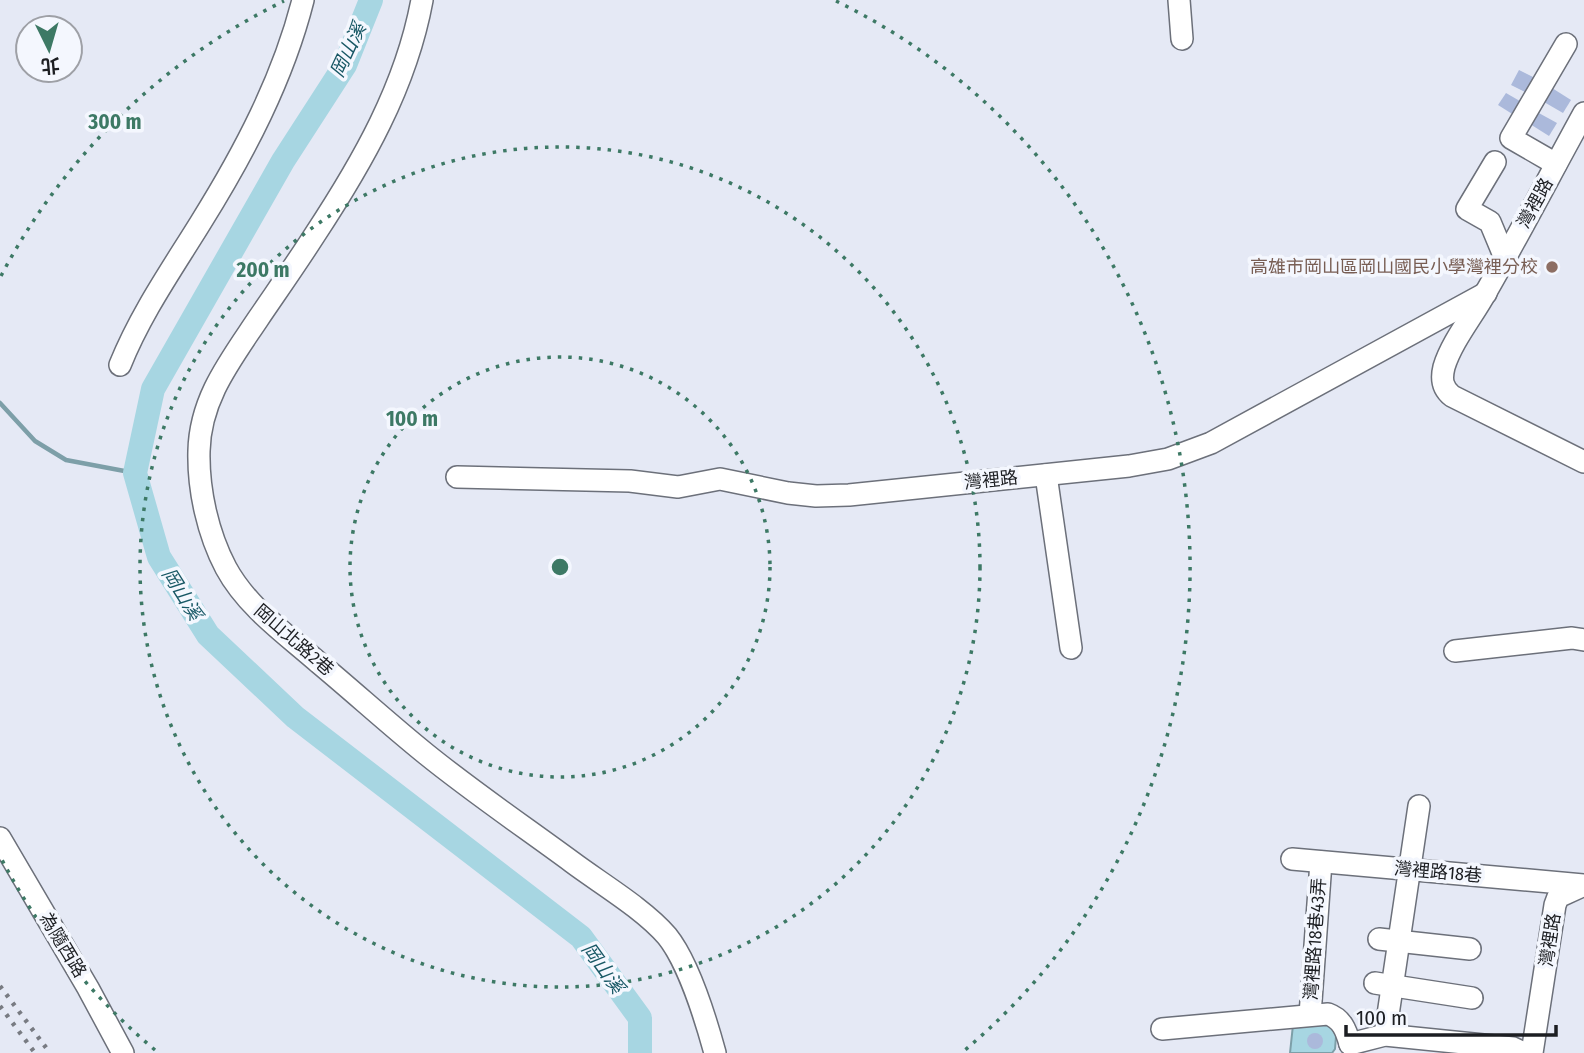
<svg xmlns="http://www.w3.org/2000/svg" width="1584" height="1053" viewBox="0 0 1584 1053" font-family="'Fira Sans Condensed','Noto Sans TC',sans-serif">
  <rect width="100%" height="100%" fill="#e5e9f5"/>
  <!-- water -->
  <polygon fill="#a7d6e2" stroke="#7d9fa8" stroke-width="2" points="1337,1024 1335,1049 1332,1053 1290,1053 1293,1025"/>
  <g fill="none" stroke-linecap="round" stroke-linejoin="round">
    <!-- stream -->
    <polyline stroke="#7d9fa8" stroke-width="4.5" points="0,403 35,441 66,460 135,473"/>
    <!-- river -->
    <polyline stroke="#a7d6e2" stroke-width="24" points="371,0 345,65 283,161 153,389 135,473 159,557 208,635 295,717 581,937 640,1018 640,1053"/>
  </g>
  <!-- building -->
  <g fill="#abb9db">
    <polygon points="1519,70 1539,80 1531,95 1511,85"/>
    <polygon points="1552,88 1571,100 1563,113 1544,102"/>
    <polygon points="1506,93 1525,104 1517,117 1498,105"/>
    <polygon points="1537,112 1557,123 1549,136 1530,124"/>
    <circle cx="1315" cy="1041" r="8"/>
  </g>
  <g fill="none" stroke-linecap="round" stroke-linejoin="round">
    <defs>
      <g id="minor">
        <path d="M422,0C406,87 362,163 314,236C296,264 277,291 258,319C230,361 200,399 199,451C198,490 208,534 226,568C247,607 286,634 319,663C355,693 390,725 426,754C473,792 523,826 572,862C600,883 644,909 667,936C688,962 706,1020 715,1053"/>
        <polyline points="1179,0 1182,39"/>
        <path d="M1584,113C1551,173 1520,233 1486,292C1473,316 1452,341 1444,367C1441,379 1442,388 1452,396L1584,462"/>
        <polyline points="1495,162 1467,209 1490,222 1505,258"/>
        <polyline points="1556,164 1511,138 1566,44"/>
        <path d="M120,365C141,313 172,269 201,222C244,153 283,79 303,0"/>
        <polyline points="1046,475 1071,648"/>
        <polyline points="457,477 630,481 678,487 720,479 788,493 816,496 849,495 1129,466 1168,459 1211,443 1486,293"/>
        <polyline points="1455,651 1572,638 1584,640"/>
        <polyline points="0,838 88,988 123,1053"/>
        <polyline points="1292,859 1584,885"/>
        <polyline points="1379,939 1470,949"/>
        <polyline points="1375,983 1472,998"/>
        <polyline points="1310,1015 1321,862"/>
        <path d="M1162,1029L1328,1014C1342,1019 1346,1030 1350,1044"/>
        <polyline points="1385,1035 1419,806"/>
        <polyline points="1350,1044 1385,1035 1513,1048 1524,1053"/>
        <polyline points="1532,1053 1555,905 1558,897 1582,886"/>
      </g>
    </defs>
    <!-- minor casing -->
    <use href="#minor" stroke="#6c707a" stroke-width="24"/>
    <!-- minor -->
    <use href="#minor" stroke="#fff" stroke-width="21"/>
    <!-- rail -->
    <g stroke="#787b82" stroke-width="4.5" stroke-dasharray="3.5 7" stroke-linecap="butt">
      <polyline points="0,986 50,1053"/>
      <polyline points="0,1006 35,1053"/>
    </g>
  </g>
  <!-- distance rings -->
  <g fill="none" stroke="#3d7965" stroke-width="3.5" stroke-dasharray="3.5 7">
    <circle cx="560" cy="567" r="210"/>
    <circle cx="560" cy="567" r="420"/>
    <path d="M155 1050A630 630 0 0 1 1 858M1 276A630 630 0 0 1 284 1M836 1A630 630 0 0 1 965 1050"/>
  </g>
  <!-- markers -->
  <circle fill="#8d6e63" stroke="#f4f7fe" stroke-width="2.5" cx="1552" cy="267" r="7"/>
  <g text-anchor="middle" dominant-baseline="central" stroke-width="7" stroke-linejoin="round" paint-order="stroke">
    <!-- street labels -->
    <g font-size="18" fill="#1c1e22" stroke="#f4f7fe">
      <text transform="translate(1535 203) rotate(-61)">灣裡路</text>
      <text transform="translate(991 480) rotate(-6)">灣裡路</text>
      <text transform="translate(294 640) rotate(41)">岡山北路2巷</text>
      <text transform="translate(1438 872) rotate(5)">灣裡路18巷</text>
      <text transform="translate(1315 939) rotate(-86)">灣裡路18巷43弄</text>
      <text transform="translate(1550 940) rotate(-81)">灣裡路</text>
      <text transform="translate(63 945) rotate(59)">為隨西路</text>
    </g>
    <!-- education labels -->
    <g font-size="18" fill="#785e54" stroke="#f4f7fe" text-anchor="end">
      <text x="1538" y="267">高雄市岡山區岡山國民小學灣裡分校</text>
    </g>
    <!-- water labels -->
    <g font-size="19" font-style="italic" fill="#185865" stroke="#f4f7fe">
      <text transform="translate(348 50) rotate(-65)">岡山溪</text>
      <text transform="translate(182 594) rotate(58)">岡山溪</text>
      <text transform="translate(603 968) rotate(54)">岡山溪</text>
    </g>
  </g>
  <circle cx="560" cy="567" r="10" fill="#3d7965" stroke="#f4f7fe" stroke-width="3.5"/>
  <g font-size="21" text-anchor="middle" font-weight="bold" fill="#3d7965" stroke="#f4f7fe" stroke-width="7" stroke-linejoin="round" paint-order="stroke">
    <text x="115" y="129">300 m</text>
    <text x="263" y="277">200 m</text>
    <text x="412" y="426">100 m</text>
  </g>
  <!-- north arrow -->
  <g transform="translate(49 49) rotate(175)"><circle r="33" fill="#f4f7fe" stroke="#9ea0a6" stroke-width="2"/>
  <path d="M0-5L12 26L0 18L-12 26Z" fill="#3d7965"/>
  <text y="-10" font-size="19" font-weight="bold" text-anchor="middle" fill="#1c1e22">北</text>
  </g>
  <!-- scale -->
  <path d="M1346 1025v10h210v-10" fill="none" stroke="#1c1e22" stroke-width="3.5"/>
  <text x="1356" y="1025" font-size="21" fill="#1c1e22" stroke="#f4f7fe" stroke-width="5" paint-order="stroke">100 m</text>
</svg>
